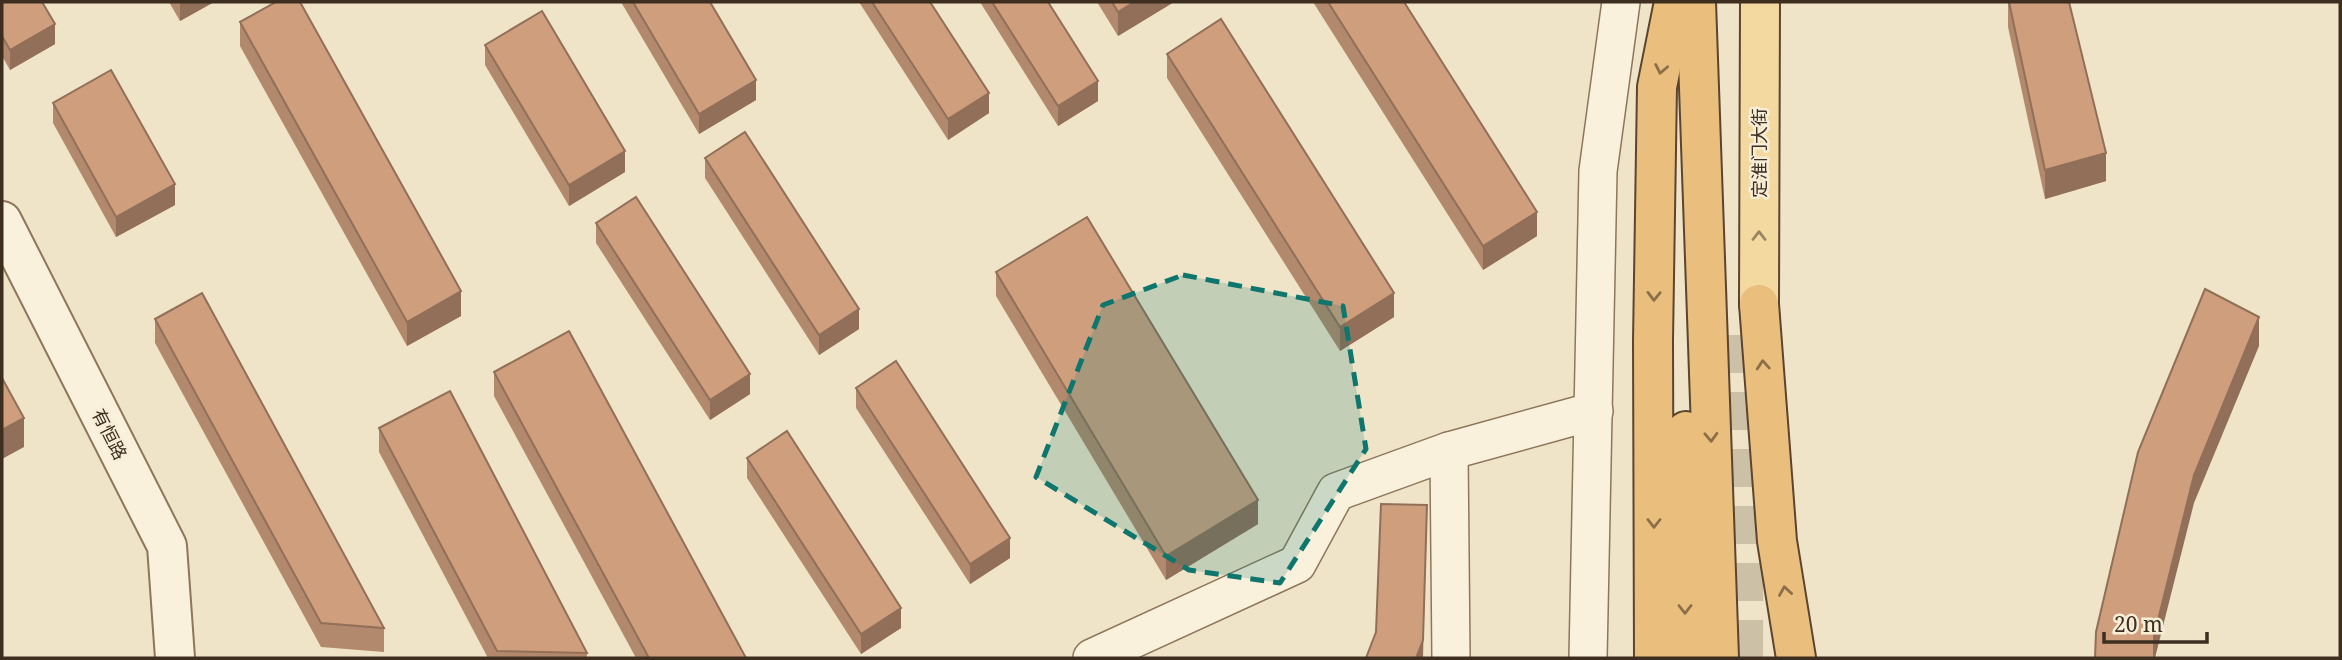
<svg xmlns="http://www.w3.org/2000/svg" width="2342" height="660" viewBox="0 0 2342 660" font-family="'Noto Serif','Noto Sans SC',serif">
  <rect width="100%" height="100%" fill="#f0e4c8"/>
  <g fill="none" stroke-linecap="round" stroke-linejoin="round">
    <!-- trunk-tunnel -->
    <polyline stroke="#ccc0a6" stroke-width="38" stroke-dasharray="38 19" stroke-linecap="butt" points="1744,658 1745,324"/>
    <defs>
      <g id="minor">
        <polyline points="1092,658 1297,564 1336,492 1449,451"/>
        <polyline points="1451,658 1449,451 1594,411"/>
        <polyline points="1588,658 1598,171 1621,2"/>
      </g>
      <polyline id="tertiary" points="2,221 167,546 175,658"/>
      <polyline id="primary" points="1759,304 1760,2"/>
      <g id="trunk">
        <polyline points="1696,2 1719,658"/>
        <polyline points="1759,304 1777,541 1796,658"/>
        <polyline points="1654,658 1653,341 1657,87 1674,2"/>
        <polyline points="1685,658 1686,431"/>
      </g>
    </defs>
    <!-- minor casing -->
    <use href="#minor" stroke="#8d765c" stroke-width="40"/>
    <!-- tertiary casing -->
    <use href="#tertiary" stroke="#8d765c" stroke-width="42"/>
    <!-- primary casing -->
    <use href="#primary" stroke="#5b4430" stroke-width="42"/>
    <!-- trunk casing -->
    <use href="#trunk" stroke="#5b4430" stroke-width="42"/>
    <!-- minor -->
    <use href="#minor" stroke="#faf1dc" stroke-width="37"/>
    <!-- tertiary -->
    <use href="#tertiary" stroke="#faf1dc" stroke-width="38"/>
    <!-- primary -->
    <use href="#primary" stroke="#f3d9a0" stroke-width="38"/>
    <!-- trunk -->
    <use href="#trunk" stroke="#eabe7c" stroke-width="38"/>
  </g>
  <!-- wall -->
  <g fill="#b2896c">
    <polygon points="2,2 55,44 10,70 2,56"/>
    <polygon points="169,2 214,2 180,21"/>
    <polygon points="621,2 710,2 756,100 699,134"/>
    <polygon points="859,2 930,2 989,113 948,140"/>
    <polygon points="980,2 1048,2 1098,101 1058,126"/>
    <polygon points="1097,2 1174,2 1118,36"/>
    <polygon points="1313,2 1404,2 1537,236 1483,270"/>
    <polygon points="2008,2 2068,2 2106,181 2045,199 2008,27"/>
    <polygon points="240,22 461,316 407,346 240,46"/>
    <polygon points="485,45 625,172 569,206 485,65"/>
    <polygon points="1167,54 1394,317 1340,351 1167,78"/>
    <polygon points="53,103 175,205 116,237 53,123"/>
    <polygon points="705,158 859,329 819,355 705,178"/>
    <polygon points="596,223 750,394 710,420 596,243"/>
    <polygon points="996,272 1258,524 1166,580 996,296"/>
    <polygon points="155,319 384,628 384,652 321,647 155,343"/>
    <polygon points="494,372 746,658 636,658 494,396"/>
    <polygon points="856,388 1010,558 970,584 856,408"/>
    <polygon points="379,428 587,653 587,658 488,658 379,452"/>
    <polygon points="747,458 901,628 861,654 747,478"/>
  </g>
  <!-- shaded-wall -->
  <g fill="#916f58">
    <polygon points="180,2 214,2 180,21"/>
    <polygon points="1134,2 1174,2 1118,36 1118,12"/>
    <polygon points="55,24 55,44 10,70 10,50"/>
    <polygon points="756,80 756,100 699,134 699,114"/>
    <polygon points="1098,81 1098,101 1058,126 1058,106"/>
    <polygon points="989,93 989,113 948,140 948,119"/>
    <polygon points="625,151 625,172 569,206 569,185"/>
    <polygon points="2106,153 2106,181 2045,199 2045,170"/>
    <polygon points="175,184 175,205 116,237 116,217"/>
    <polygon points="1537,212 1537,236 1483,270 1483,246"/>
    <polygon points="461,291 461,316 407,346 407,322"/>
    <polygon points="1394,293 1394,317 1340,351 1340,327"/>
    <polygon points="859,309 859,329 819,355 819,335"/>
    <polygon points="2259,317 2259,346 2194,503 2155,658 2154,658 2154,636 2194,475"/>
    <polygon points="750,374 750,394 710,420 710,400"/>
    <polygon points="24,418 24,447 2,459 2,430"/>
    <polygon points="1258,500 1258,524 1166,580 1166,556"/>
    <polygon points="1427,505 1423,658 1416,658"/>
    <polygon points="1010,538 1010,558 970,584 970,564"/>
    <polygon points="901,608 901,628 861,654 861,634"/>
  </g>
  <!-- building -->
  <g fill="#cf9f7d" stroke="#916f58" stroke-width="2">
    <polygon points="2,2 42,2 55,24 10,50 2,36"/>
    <polygon points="276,2 300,2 461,291 407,322 240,22"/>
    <polygon points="633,2 710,2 756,80 699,114"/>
    <polygon points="872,2 930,2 989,93 948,119"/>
    <polygon points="992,2 1048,2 1098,81 1058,106"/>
    <polygon points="1112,2 1134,2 1118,12"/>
    <polygon points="1328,2 1404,2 1537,212 1483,246"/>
    <polygon points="2009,2 2069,2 2106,153 2045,170"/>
    <polygon points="542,11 625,151 569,185 485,45"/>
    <polygon points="1221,19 1394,293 1340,327 1167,54"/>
    <polygon points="111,70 175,184 116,217 53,103"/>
    <polygon points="745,132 859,309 819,335 705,158"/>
    <polygon points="636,197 750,374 710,400 596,223"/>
    <polygon points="1087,217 1258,500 1166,556 996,272"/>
    <polygon points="2205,289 2259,317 2194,475 2154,636 2154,658 2095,658 2096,632 2138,452"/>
    <polygon points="202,293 384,628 321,623 155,319"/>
    <polygon points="569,331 746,658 649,658 494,372"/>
    <polygon points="896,361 1010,538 970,564 856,388"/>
    <polygon points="2,378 24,418 2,430"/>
    <polygon points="450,391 587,653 497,651 379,428"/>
    <polygon points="787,431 901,608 861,634 747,458"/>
    <polygon points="1381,504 1427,505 1423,640 1416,658 1366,658 1376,632"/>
  </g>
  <!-- one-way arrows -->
  <defs><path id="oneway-chevron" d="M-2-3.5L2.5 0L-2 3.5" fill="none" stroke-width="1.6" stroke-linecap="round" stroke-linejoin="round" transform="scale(1.75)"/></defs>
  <g stroke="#8b6f49">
    <use href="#oneway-chevron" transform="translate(1661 69) rotate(101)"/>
    <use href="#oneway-chevron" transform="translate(1654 296) rotate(91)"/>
    <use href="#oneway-chevron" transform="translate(1763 365) rotate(-94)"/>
    <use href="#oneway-chevron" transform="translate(1711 437) rotate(88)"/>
    <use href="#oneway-chevron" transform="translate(1654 523) rotate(90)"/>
    <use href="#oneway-chevron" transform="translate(1785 591) rotate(-99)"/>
    <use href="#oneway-chevron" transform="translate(1685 609) rotate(90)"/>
  </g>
  <use stroke="#988460" href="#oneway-chevron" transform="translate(1759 236) rotate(-90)"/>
  <!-- marked area -->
  <path fill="#0f766e" fill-opacity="0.2" stroke="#0f766e" stroke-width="5" stroke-dasharray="14 9" stroke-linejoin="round" d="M1183,275L1343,306L1366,449L1280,583L1189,570L1036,477L1103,305Z"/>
  <g text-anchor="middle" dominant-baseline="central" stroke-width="5" stroke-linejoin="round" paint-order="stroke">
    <!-- street labels -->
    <g font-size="18" fill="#3d2e20" stroke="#f7eed8">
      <text transform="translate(1759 153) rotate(-90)">定淮门大街</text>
      <text transform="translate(110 434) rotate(63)">有恒路</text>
    </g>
  </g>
  <!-- border -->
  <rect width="2342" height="660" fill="none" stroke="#3d2e20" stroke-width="7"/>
  <!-- scale -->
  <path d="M2104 632v10h103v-10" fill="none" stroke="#3d2e20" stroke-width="3.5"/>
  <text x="2114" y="632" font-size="21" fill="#3d2e20" stroke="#f7eed8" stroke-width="5" paint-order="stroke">20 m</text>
</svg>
